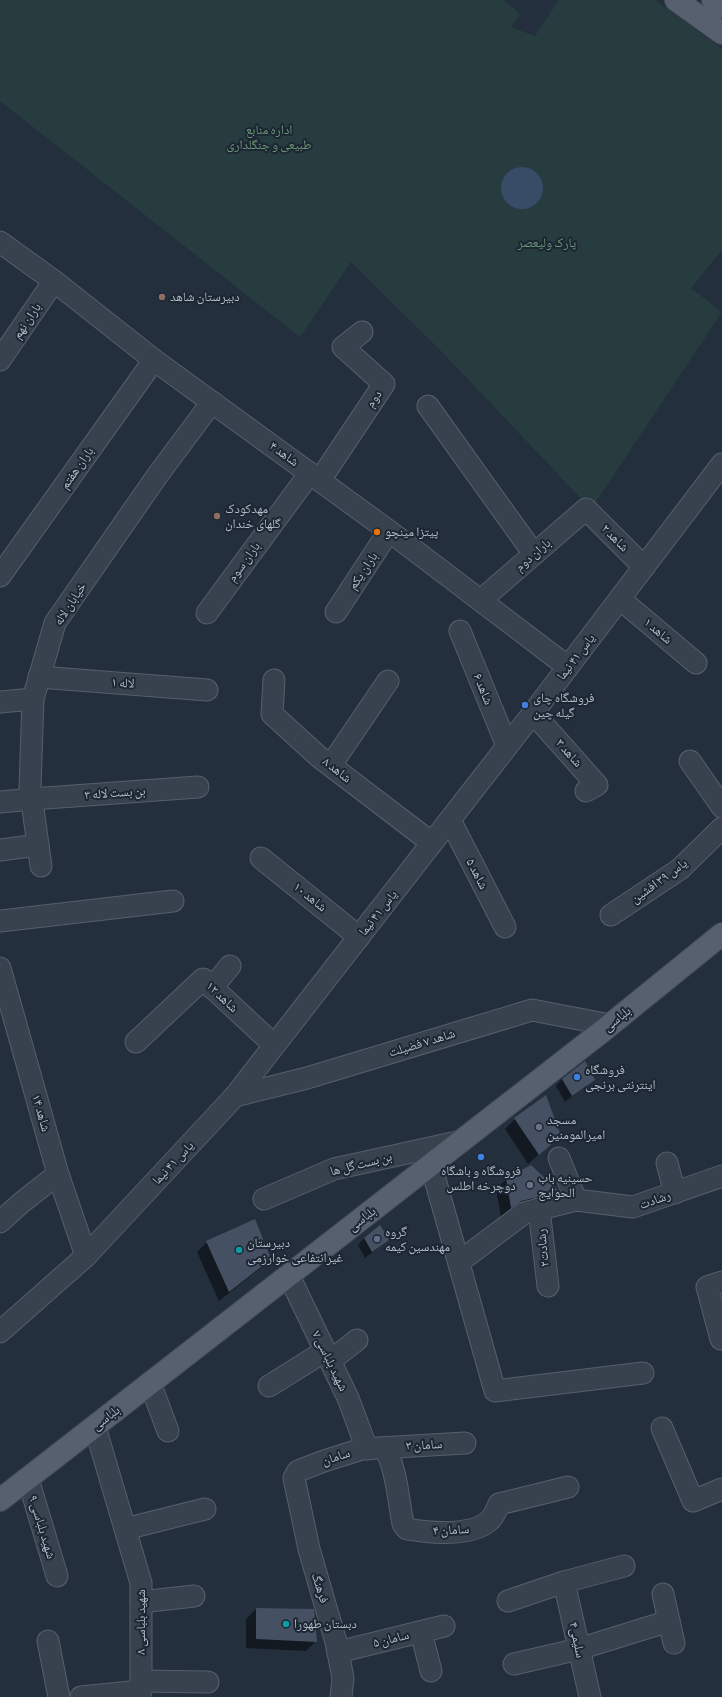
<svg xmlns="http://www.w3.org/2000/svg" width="722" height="1697" viewBox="0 0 722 1697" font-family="'Sofia Sans Condensed','Noto Naskh Arabic',sans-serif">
  <rect width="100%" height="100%" fill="#242f3e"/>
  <!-- green -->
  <polygon fill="#263c3f" points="0,0 504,0 520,14 511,27 535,36 559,0 655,0 722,49 722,250 691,288 722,312 591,509 443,353 351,262 300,337 0,101"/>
  <!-- water -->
  <circle fill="#394c67" cx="522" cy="188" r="21"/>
  <!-- shadow -->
  <g fill="#0007">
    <polygon points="562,1079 593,1080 565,1102 556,1086"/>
    <polygon points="515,1119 560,1136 528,1164 505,1129"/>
    <polygon points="507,1179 558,1192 548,1202 510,1211 501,1217 496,1189"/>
    <polygon points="364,1238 388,1240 365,1258 358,1245"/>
    <polygon points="207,1242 270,1259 259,1269 219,1301 197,1252"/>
    <polygon points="256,1609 316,1641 306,1651 246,1648 246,1619"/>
  </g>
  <!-- building -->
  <g fill="#455162">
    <polygon points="585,1061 595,1080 572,1096 562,1079"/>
    <polygon points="546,1095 561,1136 539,1155 514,1118"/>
    <polygon points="531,1165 560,1192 521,1201 511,1208 506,1178"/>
    <polygon points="255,1219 271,1259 229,1292 206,1241"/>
    <polygon points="380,1225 389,1240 372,1252 364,1238"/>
    <polygon points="256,1608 314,1609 317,1642 256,1639"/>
  </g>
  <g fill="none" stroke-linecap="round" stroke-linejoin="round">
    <defs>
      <g id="minor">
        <polyline points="0,242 54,281 154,360 389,531 568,667"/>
        <polyline points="0,360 54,281"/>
        <polyline points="428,406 534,554"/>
        <polyline points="320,480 384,384 343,347 362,332"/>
        <polyline points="0,576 154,360"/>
        <polyline points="620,599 696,663"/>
        <polyline points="481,600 586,509 644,567"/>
        <polyline points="336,612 389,531"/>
        <polyline points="207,613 310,473"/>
        <polyline points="460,631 507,746"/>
        <polyline points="39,677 207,690"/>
        <polyline points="274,680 272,714 318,756 432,843"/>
        <polyline points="0,702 33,699"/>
        <polyline points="533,713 597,785 586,791"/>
        <polyline points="690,761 722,807"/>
        <polyline points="331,765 388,681"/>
        <polyline points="0,802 32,799 198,787"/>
        <polyline points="450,820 505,927"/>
        <polyline points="0,850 38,845"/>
        <polyline points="261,858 359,937"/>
        <polyline points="41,866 30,788 33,699 55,623 157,476 212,402"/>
        <polyline points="611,915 680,869 722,828"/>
        <polyline points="0,921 173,901"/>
        <polyline points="0,968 58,1174 86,1256"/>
        <polyline points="212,988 230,966"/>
        <polyline points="136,1042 203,979 274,1045"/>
        <polyline points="235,1096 307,1078 532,1010 610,1025"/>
        <polyline points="559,1158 576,1200"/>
        <polyline points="667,1163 675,1193"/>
        <polyline points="431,1165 495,1391 643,1373"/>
        <polyline points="264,1199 334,1169 462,1141"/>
        <polyline points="539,1209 548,1286"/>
        <polyline points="0,1222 21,1203 58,1174"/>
        <polyline points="459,1262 524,1213 576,1200 633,1207 722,1176"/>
        <polyline points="289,1276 348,1398 367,1449"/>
        <polyline points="0,1332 86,1256 235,1096 533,713 722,464"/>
        <polyline points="721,1339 707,1287 722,1282"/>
        <polyline points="330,1361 357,1340"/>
        <polyline points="150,1383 168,1431"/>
        <polyline points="269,1386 325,1351"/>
        <polyline points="662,1428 693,1501 722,1489"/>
        <path d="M383,1448C396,1460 399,1505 403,1524L407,1529C430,1533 472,1537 490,1520C494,1516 497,1509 499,1504L568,1487"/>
        <polyline points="28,1479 57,1576"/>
        <polyline points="125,1529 205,1509"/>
        <polyline points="564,1582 590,1697"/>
        <polyline points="663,1594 669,1621"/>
        <polyline points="508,1601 564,1582 624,1566"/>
        <polyline points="141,1602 194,1596"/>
        <polyline points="421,1632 431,1671"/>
        <polyline points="48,1641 59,1697"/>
        <polyline points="338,1652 444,1626"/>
        <polyline points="514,1664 579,1649 669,1621 674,1643"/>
        <polyline points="141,1681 208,1682"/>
        <polyline points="81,1697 141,1691 141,1583 95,1427"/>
        <polyline points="341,1697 343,1678 336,1642 309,1549 294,1478 298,1471 324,1461 362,1449 465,1443"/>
      </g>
      <g id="major">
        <polyline points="676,0 722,33"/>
        <polyline points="713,0 722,7"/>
        <polyline points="0,1500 600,1033 722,934"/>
      </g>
    </defs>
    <!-- minor casing -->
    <use href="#minor" stroke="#565f6c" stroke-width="23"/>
    <!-- major casing -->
    <use href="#major" stroke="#414a57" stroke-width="24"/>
    <!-- minor -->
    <use href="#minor" stroke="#38414e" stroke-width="21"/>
    <!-- major -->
    <use href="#major" stroke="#56606e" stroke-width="22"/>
  </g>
  <!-- markers -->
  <g fill="#8d6e63" stroke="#1d2633" stroke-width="1.5">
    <circle cx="162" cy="297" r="4"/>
    <circle cx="217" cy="516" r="4"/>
  </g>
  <circle fill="#e8710a" stroke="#1d2633" stroke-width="1.5" cx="377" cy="532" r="4"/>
  <g fill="#3f7fe0" stroke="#1d2633" stroke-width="1.5">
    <circle cx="525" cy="705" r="4"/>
    <circle cx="577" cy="1077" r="4"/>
    <circle cx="481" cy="1157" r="4"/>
  </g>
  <g fill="#6b7280" stroke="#1d2633" stroke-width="1.5">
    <circle cx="539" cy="1127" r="4"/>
    <circle cx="530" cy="1185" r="4"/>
  </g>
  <circle fill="#5c6f8a" stroke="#1d2633" stroke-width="1.5" cx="377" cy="1239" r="4"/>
  <g fill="#0f9aa8" stroke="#1d2633" stroke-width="1.5">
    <circle cx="239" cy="1250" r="4"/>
    <circle cx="286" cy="1624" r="4"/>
  </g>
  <g text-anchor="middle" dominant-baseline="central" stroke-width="4" stroke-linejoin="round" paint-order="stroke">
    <!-- park labels -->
    <g font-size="13" fill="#6b9a76" stroke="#1d2633">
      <text x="269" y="130">اداره منابع<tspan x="269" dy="15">طبیعی و جنگلداری</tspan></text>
      <text x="547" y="243">پارک ولیعصر</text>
    </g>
    <!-- poi labels -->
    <g font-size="13" fill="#b4bcc9" stroke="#1d2633" text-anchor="start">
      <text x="170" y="297">دبیرستان شاهد</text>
      <text x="225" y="509">مهدکودک<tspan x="225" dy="15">گلهای خندان</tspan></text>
      <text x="385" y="532">پیتزا مینچو</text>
      <text x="533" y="698">فروشگاه چای<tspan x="533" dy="15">گیله‌ چین</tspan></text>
      <text x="585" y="1070">فروشگاه<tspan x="585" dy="15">اینترنتی برنجی</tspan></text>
      <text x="547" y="1120">مسجد<tspan x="547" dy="15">امیرالمومنین</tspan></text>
      <text x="481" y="1171" text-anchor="middle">فروشگاه و باشگاه<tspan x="481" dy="15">دوچرخه اطلس</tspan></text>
      <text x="538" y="1178">حسینیه باب<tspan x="538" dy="15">الحوایج</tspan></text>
      <text x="385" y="1232">گروه<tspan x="385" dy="15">مهندسین کیمه</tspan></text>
      <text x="247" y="1243">دبیرستان<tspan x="247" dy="15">غیرانتفاعی خوارزمی</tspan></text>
      <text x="294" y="1624">دبستان طهورا</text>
    </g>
    <!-- street labels -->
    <g font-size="13" fill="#b4bcc9" stroke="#1d2633">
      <text transform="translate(27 321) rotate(-56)">باران نهم</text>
      <text transform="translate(374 399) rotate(-56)">دوم</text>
      <text transform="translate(284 454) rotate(36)">شاهد ۴</text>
      <text transform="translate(77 468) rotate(-55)">باران هفتم</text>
      <text transform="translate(615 538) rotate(45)">شاهد ۲</text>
      <text transform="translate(533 555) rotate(-41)">باران دوم</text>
      <text transform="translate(244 562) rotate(-54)">باران سوم</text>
      <text transform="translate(363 571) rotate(-56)">باران یکم</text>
      <text transform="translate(70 604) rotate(-57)">خیابان لاله</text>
      <text transform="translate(658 631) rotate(40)">شاهد ۱</text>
      <text transform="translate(576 657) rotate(-53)">یاس ۴۱ نیما</text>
      <text transform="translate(123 683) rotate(4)">لاله ۱</text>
      <text transform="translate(483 689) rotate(68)">شاهد ۶</text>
      <text transform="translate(569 753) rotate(48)">شاهد ۳</text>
      <text transform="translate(337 770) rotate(38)">شاهد ۸</text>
      <text transform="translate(115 793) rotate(-4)">بن بست لاله ۳</text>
      <text transform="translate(477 874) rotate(63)">شاهد ۵</text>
      <text transform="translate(659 881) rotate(-36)">یاس ۳۹ افشین</text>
      <text transform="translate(310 897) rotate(39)">شاهد ۱۰</text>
      <text transform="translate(378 913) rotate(-52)">یاس ۴۱ نیما</text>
      <text transform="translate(222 997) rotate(43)">شاهد ۱۲</text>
      <text transform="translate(617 1019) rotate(-39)">بلباسی</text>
      <text transform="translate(422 1043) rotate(-17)">شاهد ۷ فضیلت</text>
      <text transform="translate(41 1113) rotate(74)">شاهد ۱۴</text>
      <text transform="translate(173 1163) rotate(-47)">یاس ۴۱ نیما</text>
      <text transform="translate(361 1164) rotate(-14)">بن بست گل ها</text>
      <text transform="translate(655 1200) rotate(-20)">رشادت</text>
      <text transform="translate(362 1219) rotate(-38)">بلباسی</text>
      <text transform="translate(543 1248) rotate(-96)">رشادت۲</text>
      <text transform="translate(330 1361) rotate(64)">شهید بلباسی ۷</text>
      <text transform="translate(106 1418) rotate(-38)">بلباسی</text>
      <text transform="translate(424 1445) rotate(-3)">سامان ۳</text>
      <text transform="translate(336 1457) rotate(-18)">سامان</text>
      <text transform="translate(42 1527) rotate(73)">شهید بلباسی ۹</text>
      <text transform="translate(451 1530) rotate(-3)">سامان ۴</text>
      <text transform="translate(320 1588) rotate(73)">فرهنگ</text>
      <text transform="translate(141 1622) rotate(-90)">شهید بلباسی ۸</text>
      <text transform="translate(391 1639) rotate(-14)">سامان ۵</text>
      <text transform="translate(577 1640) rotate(78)">سلیمی۴</text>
    </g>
  </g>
</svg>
